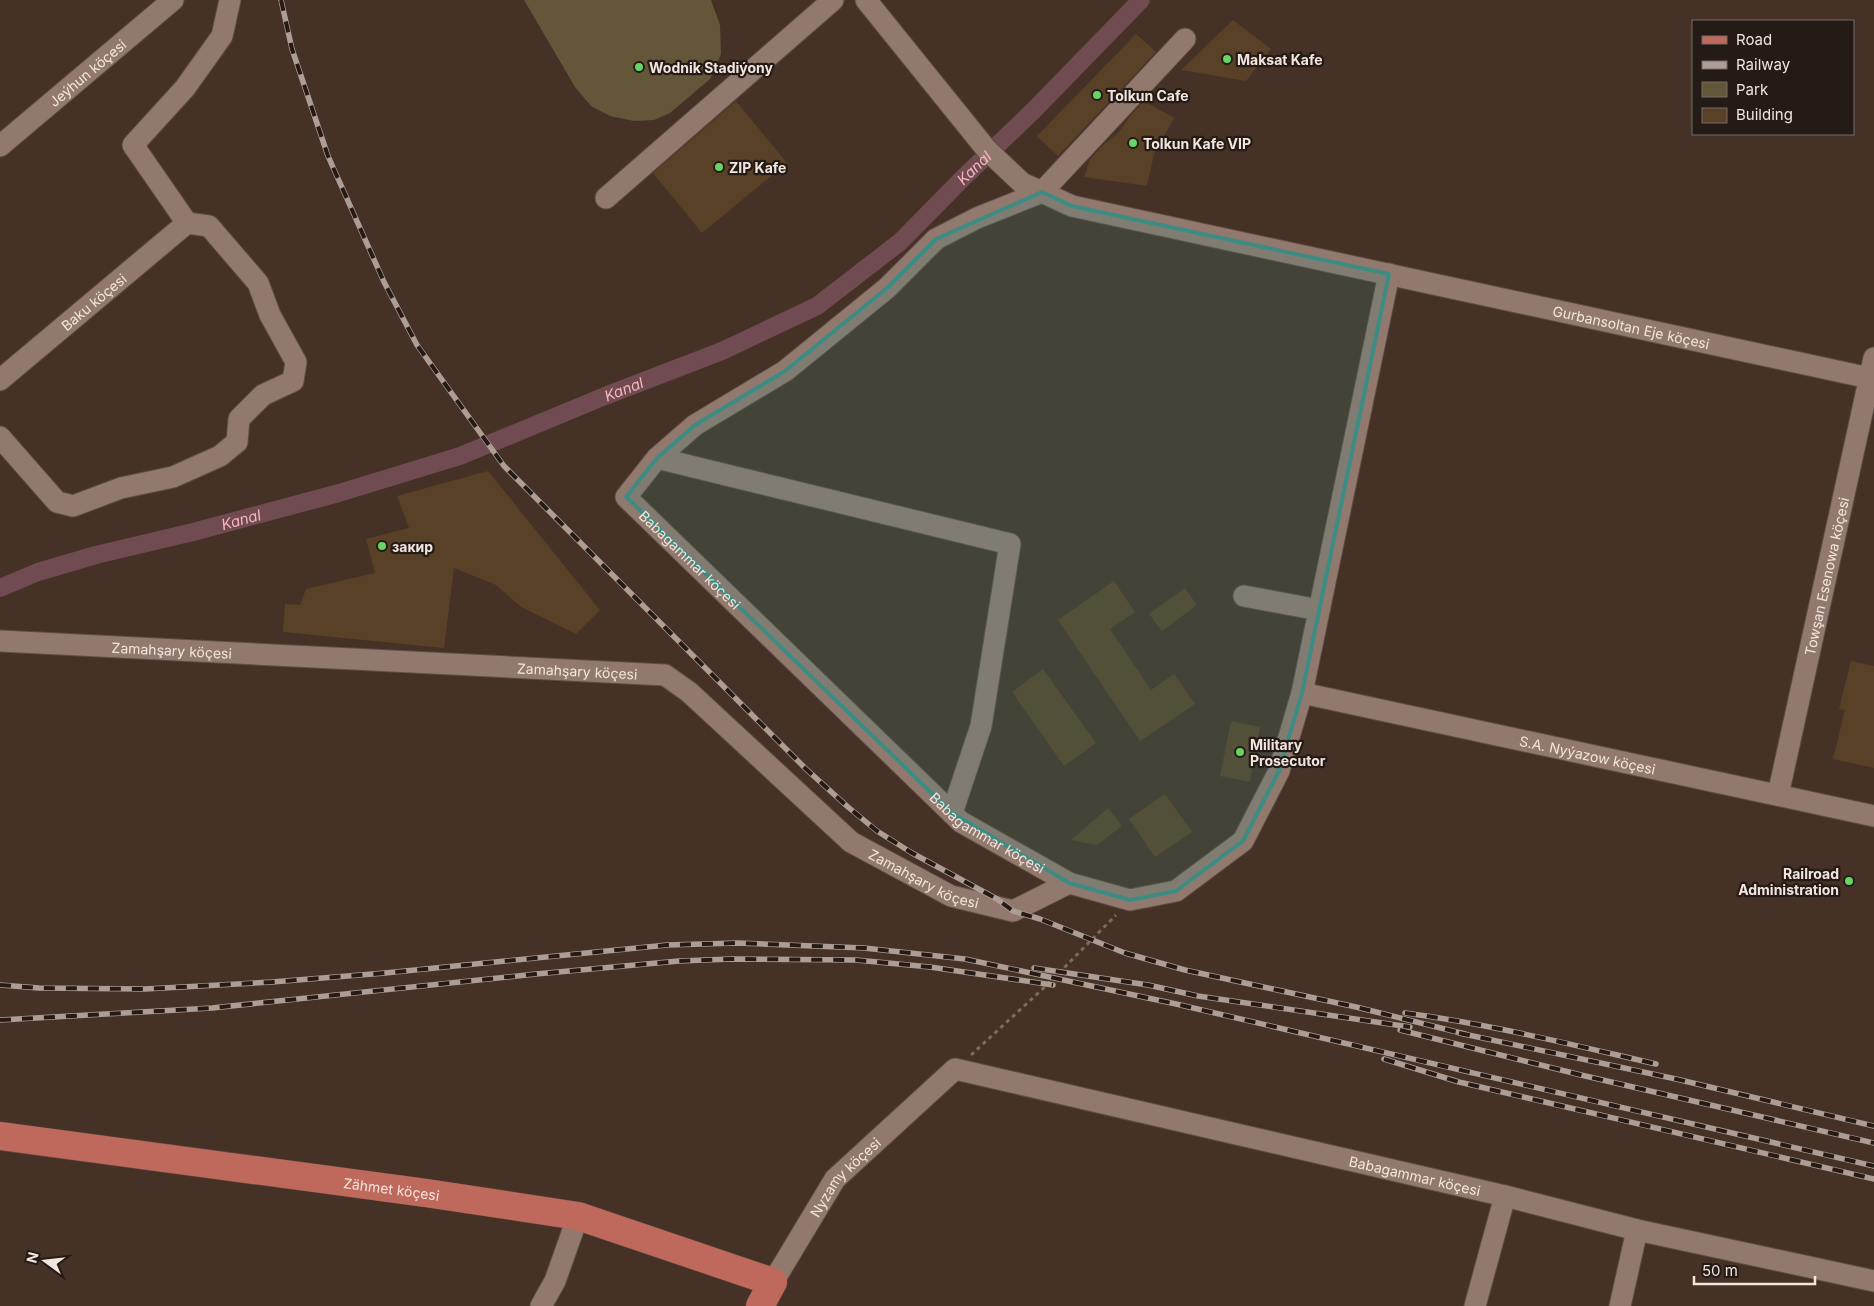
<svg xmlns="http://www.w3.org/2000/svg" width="1874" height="1306" viewBox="0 0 1874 1306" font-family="Inter,sans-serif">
  <rect width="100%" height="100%" fill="#463126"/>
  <!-- green -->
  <polygon fill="#645639" points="524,0 711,0 720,25 721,54 710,79 670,113 654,120 634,121 610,116 591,106 575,87"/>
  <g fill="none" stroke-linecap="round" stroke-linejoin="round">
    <!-- canal -->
    <path stroke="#704b51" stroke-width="18" id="s1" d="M0,588L38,572L96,555L193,532L339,493L460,456L605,396L722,351L817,306L900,242L964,177L1033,111L1141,0"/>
  </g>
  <!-- building -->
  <g fill="#594128">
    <polygon points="1233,20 1271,49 1246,81 1181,70"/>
    <polygon points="1136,34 1156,52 1058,156 1037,136"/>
    <polygon points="736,101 787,163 702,233 653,173"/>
    <polygon points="1144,101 1174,118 1154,154 1147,186 1084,177 1090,159 1102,146 1119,132 1130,116"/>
    <polygon points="488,471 600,610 576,634 521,607 496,585 454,568 444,648 283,632 285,604 300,605 306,589 375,573 366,539 409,528 397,496"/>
    <polygon points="1114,581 1135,612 1110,629 1151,690 1174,674 1195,704 1140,741 1058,620"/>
    <polygon points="1185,588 1197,605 1162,631 1149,614"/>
    <polygon points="1851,661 1874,666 1874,768 1833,759 1845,710 1839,709"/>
    <polygon points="1043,669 1096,743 1064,766 1012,692"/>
    <polygon points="1231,721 1260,727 1250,782 1220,776"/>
    <polygon points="1165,794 1192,832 1155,857 1129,819"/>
    <polygon points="1108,808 1122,826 1097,845 1071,840"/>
  </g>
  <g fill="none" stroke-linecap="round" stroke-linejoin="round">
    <defs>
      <g id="minor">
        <path id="s2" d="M866,0L987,150L1022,183L1072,206L1874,379"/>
        <path id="s3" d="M1185,39L1042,192L977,218L936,239L887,288L785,371L695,425L657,458L626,497L961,822L1069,883L1130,900L1176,891L1243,841L1279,771L1302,693L1389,274"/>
        <path id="s4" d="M0,146L173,0"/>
        <polyline points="606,198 833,0"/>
        <path id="s5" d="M0,380L187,223"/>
        <polyline points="0,437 57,502 73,506 121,488 173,477 220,456 237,442 239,419 263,395 293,381 296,362 270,315 258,283 209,226 187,223 133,145 185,88 222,36 230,0"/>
        <polyline points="657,458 1010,544 981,726 952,813"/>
        <polyline points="1244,596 1319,610"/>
        <path id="s6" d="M0,641L665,675L689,692L851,842L951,896L1013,911L1069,883"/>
        <path id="s7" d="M1302,693L1874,816"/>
        <path id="s8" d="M1778,795L1874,358"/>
        <path id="s9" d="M773,1282L835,1179L955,1069L1505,1196L1637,1230L1874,1281"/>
        <polyline points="541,1306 555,1281 578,1216"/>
        <polyline points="1475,1306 1505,1196"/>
        <polyline points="1620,1306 1637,1230"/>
      </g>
      <g id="major">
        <path id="s10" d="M0,1136L426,1193L578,1216L773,1282L760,1306"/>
      </g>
    </defs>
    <!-- minor casing -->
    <use href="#minor" stroke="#5f4d44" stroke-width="23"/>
    <!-- major casing -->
    <use href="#major" stroke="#5f4d44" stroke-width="29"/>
    <!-- path -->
    <polyline stroke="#7d6b61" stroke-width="3" stroke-dasharray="4 4" stroke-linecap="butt" points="971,1055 1048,984 1116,915"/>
    <!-- minor -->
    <use href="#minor" stroke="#92796d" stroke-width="21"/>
    <!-- major -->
    <use href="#major" stroke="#bf695c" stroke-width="28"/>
    <defs>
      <g id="rail">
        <polyline points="281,0 292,49 328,156 384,282 417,345 504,466 806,769 848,807 877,831 912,853 997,899 1013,911 1040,919 1125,953 1185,970 1356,1007 1465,1034"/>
        <polyline points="1034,968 1148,985 1198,996 1410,1027"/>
        <polyline points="0,985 39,988 145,989 272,982 385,973 667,945 738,943 864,948 965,959 1176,1004 1874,1166"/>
        <path d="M1405,1013C1490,1024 1573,1045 1656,1064"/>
        <polyline points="0,1020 212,1008 536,974 679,961 732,959 856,960 930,967 1053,985"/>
        <polyline points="1400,1030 1581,1075 1874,1143"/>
        <polyline points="1459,1033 1676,1079 1874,1126"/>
        <polyline points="1384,1059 1459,1082 1874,1179"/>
      </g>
    </defs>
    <!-- rail casing -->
    <use href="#rail" stroke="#ad9d94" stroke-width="5.5"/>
    <!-- rail -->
    <use href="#rail" stroke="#251b16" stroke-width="4" stroke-dasharray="11" stroke-linecap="butt"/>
  </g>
  <!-- marked area -->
  <path fill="#3c8c84" fill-opacity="0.2" stroke="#3c8c84" stroke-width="4" stroke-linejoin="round" d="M1042,192L1072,206L1389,274L1302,693L1279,771L1243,841L1176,891L1130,900L1069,883L952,813L626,497L657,458L695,425L785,371L887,288L936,239Z"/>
  <!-- markers -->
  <g fill="#68d465" stroke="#251b16" stroke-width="2">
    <circle cx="1227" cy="59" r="5"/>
    <circle cx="639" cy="67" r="5"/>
    <circle cx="1097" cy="95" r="5"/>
    <circle cx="1133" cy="143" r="5"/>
    <circle cx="719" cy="167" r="5"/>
    <circle cx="382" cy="546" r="5"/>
    <circle cx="1240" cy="752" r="5"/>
    <circle cx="1849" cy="881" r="5"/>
  </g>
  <g text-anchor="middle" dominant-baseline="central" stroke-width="4.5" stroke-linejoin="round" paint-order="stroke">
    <!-- poi labels -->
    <g font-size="14" font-weight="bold" fill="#f2e5de" stroke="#251b16" text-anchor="start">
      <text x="1237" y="59">Maksat Kafe</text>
      <text x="649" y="67">Wodnik Stadiýony</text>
      <text x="1107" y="95">Tolkun Cafe</text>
      <text x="1143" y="143">Tolkun Kafe VIP</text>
      <text x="729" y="167">ZIP Kafe</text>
      <text x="392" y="546">закир</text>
      <text x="1250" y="744">Military<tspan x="1250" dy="16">Prosecutor</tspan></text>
      <text x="1839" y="873" text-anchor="end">Railroad<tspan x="1839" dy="16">Administration</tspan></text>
    </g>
    <!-- street labels -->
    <g font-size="14" fill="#f2e5de" stroke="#251b16">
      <text stroke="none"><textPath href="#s4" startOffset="114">Jeýhun köçesi</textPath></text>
      <text stroke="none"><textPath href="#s5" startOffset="122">Baku köçesi</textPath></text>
      <text stroke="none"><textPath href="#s2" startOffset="868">Gurbansoltan Eje köçesi</textPath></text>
      <text stroke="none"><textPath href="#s3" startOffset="821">Babagammar köçesi</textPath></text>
      <text stroke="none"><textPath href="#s8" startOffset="224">Towşan Esenowa köçesi</textPath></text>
      <text stroke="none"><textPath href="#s6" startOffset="172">Zamahşary köçesi</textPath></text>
      <text stroke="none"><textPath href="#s6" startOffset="578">Zamahşary köçesi</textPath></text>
      <text stroke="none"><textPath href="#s7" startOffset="292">S.A. Nyýazow köçesi</textPath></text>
      <text stroke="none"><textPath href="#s3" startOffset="1226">Babagammar köçesi</textPath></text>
      <text stroke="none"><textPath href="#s6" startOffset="998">Zamahşary köçesi</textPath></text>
      <text stroke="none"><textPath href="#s9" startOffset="755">Babagammar köçesi</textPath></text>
      <text stroke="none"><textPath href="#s9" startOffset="128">Nyzamy köçesi</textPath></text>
      <text stroke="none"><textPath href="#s10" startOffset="395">Zähmet köçesi</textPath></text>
    </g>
    <!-- water labels -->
    <g font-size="15" font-style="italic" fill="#f9b5be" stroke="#251b16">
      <text stroke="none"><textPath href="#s1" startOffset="1076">Kanal</textPath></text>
      <text stroke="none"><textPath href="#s1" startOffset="656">Kanal</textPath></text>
      <text stroke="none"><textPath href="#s1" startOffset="251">Kanal</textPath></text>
    </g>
  </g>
  <!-- legend -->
  <rect x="1692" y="20" width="162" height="115" fill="#251b16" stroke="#776c66"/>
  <rect x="1702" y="36" width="25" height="8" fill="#bf695c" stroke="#776c66"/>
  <text x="1736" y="45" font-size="15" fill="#f2e5de">Road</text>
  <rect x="1702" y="61" width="25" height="8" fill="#ad9d94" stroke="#776c66"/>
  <text x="1736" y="70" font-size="15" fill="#f2e5de">Railway</text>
  <rect x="1702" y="82" width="25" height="15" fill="#645639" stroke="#776c66"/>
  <text x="1736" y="95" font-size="15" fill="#f2e5de">Park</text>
  <rect x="1702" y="108" width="25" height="15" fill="#594128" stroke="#776c66"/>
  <text x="1736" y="120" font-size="15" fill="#f2e5de">Building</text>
  <!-- north arrow -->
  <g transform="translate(45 1261) rotate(285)" stroke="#251b16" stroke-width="4" paint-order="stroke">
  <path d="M0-4L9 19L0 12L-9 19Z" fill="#f2e5de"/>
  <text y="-8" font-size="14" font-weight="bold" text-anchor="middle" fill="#f2e5de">N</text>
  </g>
  <!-- scale -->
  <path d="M1694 1276v8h121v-8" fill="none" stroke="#f2e5de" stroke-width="2.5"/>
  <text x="1702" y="1276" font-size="15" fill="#f2e5de" stroke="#251b16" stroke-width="4" paint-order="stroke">50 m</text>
</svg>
